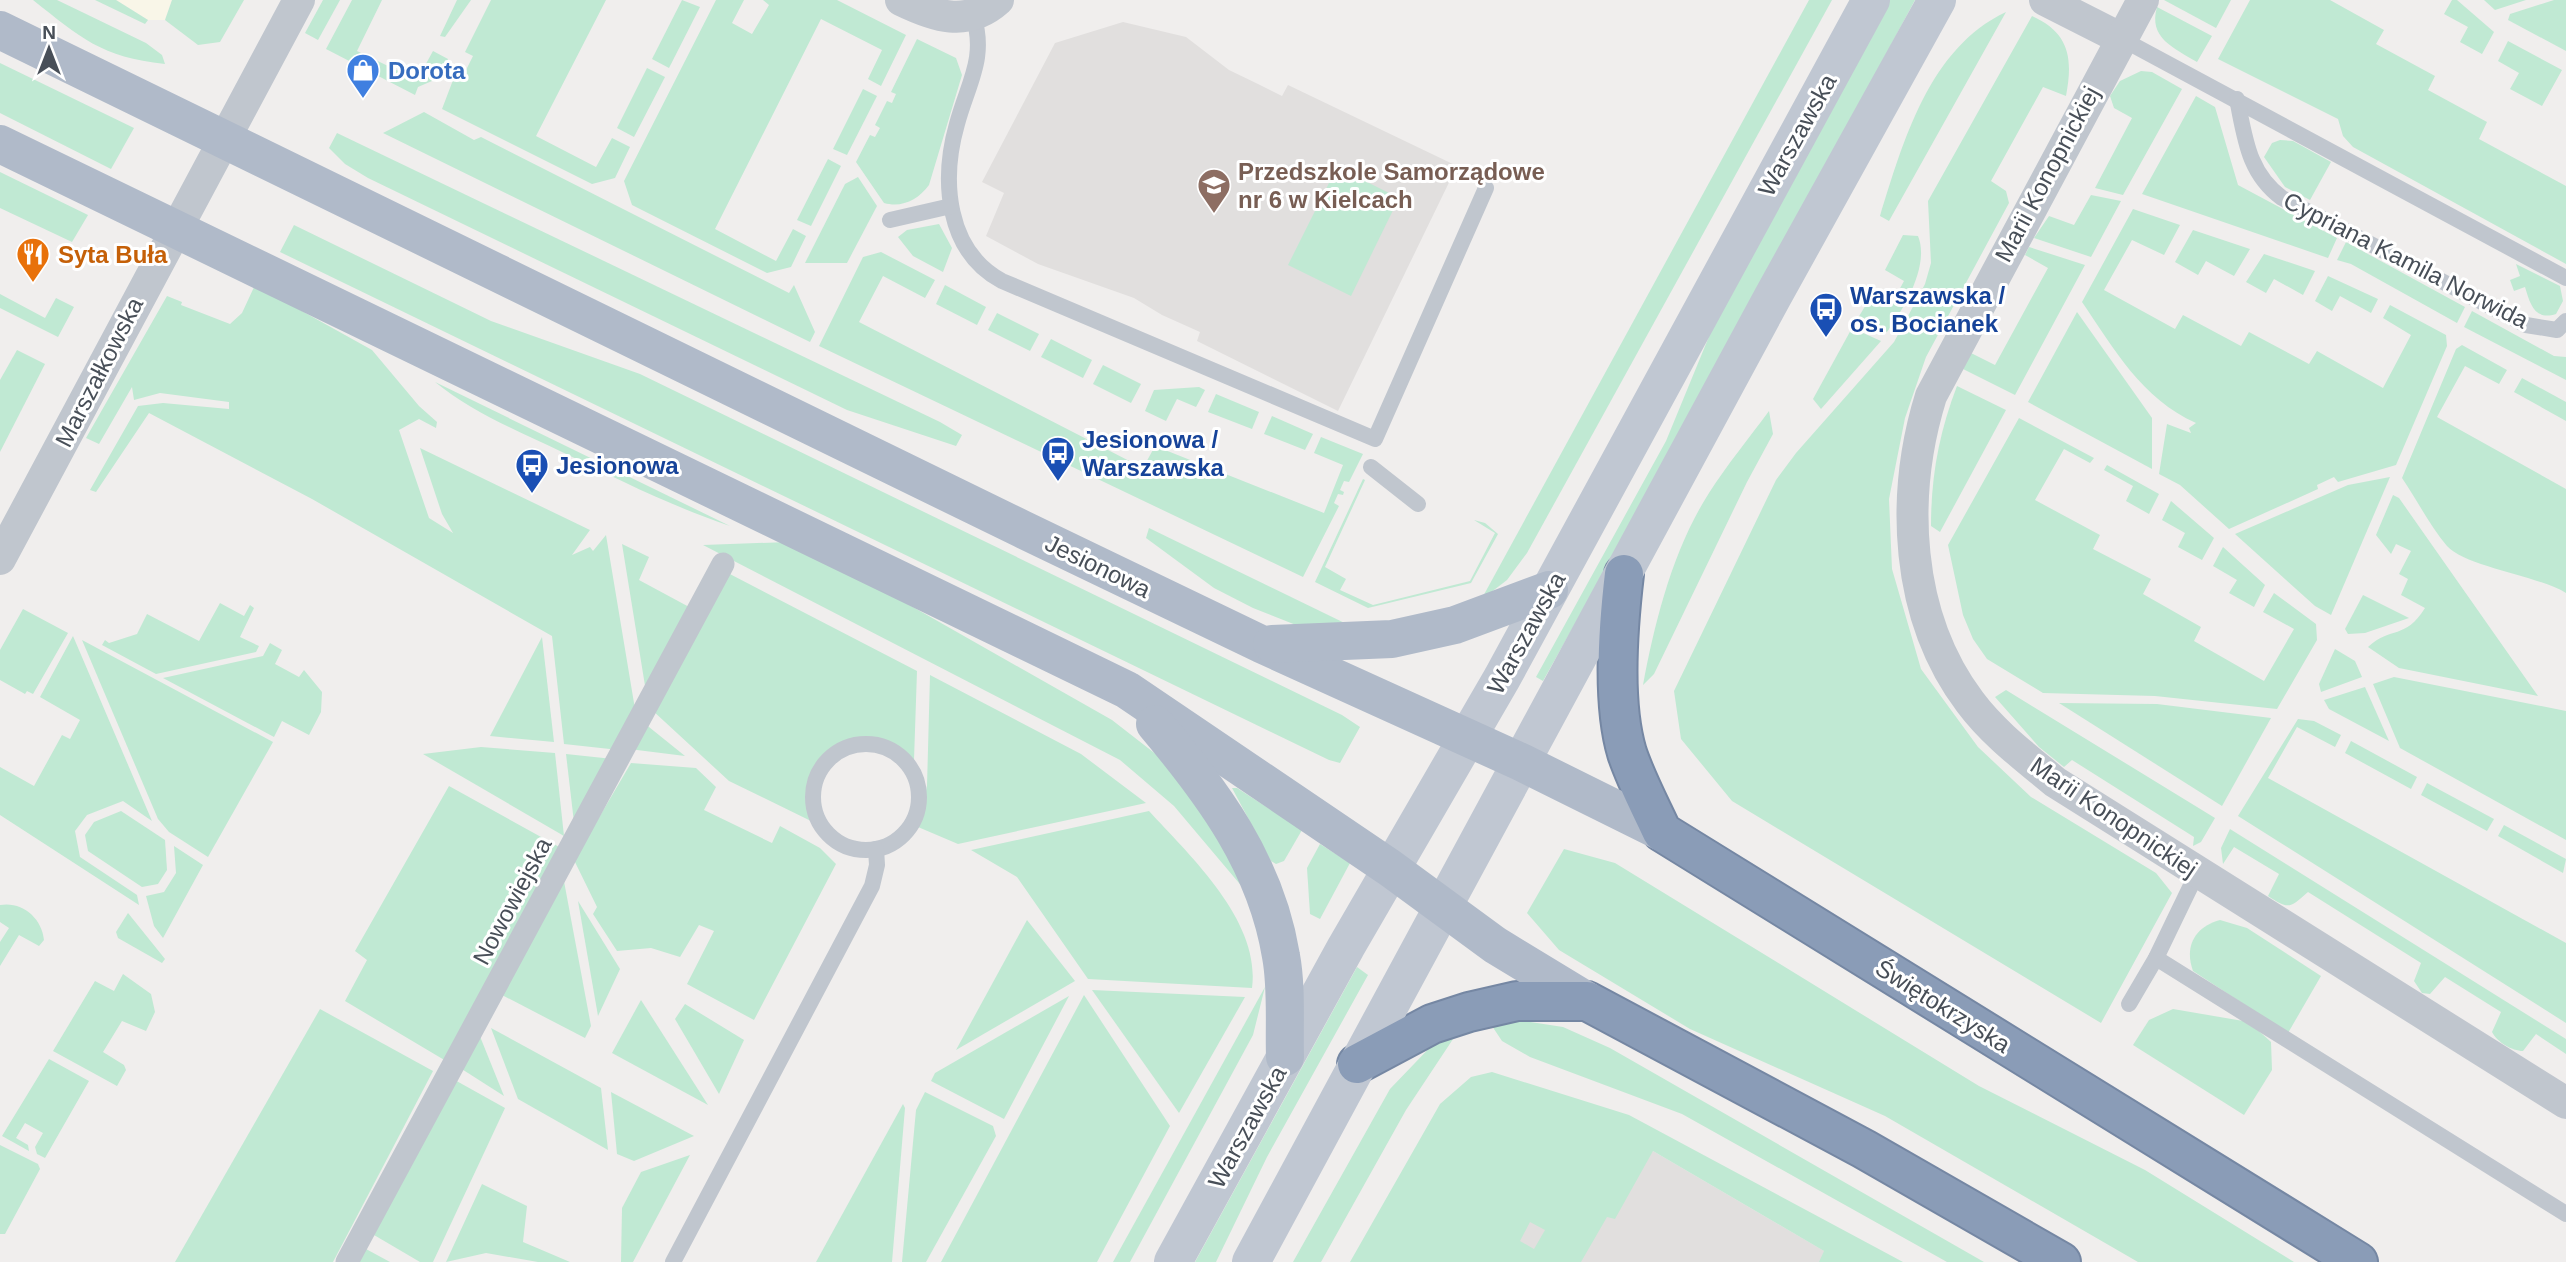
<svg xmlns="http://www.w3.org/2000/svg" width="2566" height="1262" viewBox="0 0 2566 1262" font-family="Arial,sans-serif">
  <rect width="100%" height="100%" fill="#f0eeed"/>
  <!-- commercial -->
  <polygon fill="#f9f6e8" points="116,0 172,0 165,20 148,20"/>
  <!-- education -->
  <g fill="#e1dfde">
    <polygon points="1123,22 1186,37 1229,70 1258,84 1282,96 1288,85 1457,166 1338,411 1197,341 1200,332 1162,315 1134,298 1038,264 986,236 1004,193 982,182 1055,43"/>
    <polygon points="1653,1151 1843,1262 1350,1262"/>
  </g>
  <!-- green -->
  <g fill="#c0e9d3" fill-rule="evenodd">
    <path d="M33,0H57L84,13L146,43L162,55L165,64C101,57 81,38 33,0Z"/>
    <polygon points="95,0 116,0 148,20 145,24"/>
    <polygon points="172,0 244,0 220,42 198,45 165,20"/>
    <polygon points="323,0 340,0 318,40 305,33"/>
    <polygon points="352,0 382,0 357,51 417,80 433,51 448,59 439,78 418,87 415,95 326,49"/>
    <polygon points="457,0 471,0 445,37 440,36"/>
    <polygon points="491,0 606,0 536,136 596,167 612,138 630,147 615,178 592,184 442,109 458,67 466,70 473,56 465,52"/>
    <polygon points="682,0 700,7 669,68 652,59"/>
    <polygon points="716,0 744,0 732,23 752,34 769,5 763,0 837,0 906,35 881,86 868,79 882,50 821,19 715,229 776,261 793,229 806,236 791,267 767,273 632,205 624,181"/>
    <polygon points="1809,0 1832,0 1527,553 1507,580 1481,600"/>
    <polygon points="1887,0 1915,0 1719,366 1543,681 1536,677 1666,441 1722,305"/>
    <polygon points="2164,0 2231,0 2216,28"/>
    <polygon points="2250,0 2330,0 2384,30 2376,44 2435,76 2428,90 2487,122 2479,139 2566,186 2566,264 2353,147 2343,136 2338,119 2218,59"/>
    <polygon points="2452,0 2457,0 2494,32 2482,54 2460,42 2468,27 2444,14"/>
    <polygon points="2484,0 2526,0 2495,10"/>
    <polygon points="2554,0 2566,0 2566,51 2508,20 2510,14"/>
    <path d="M2157,7L2212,36L2197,62C2174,48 2148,38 2157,7Z"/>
    <path d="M2006,12L1889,221L1880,216C1903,142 1929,48 2006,12Z"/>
    <path d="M2032,16C2070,33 2073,59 2066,96L2043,87L1991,181L2006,191L2009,203L1926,357L1905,418L1889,499L1892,569L1921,669L1978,747L2031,797L2156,873L2172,893L2101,1023L1732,801L1681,739L1674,691L1776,480L1796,453L1894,342L1915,303L1925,284L1931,263L1928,201Z"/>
    <path d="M917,39L956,58L962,75L929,185C918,200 902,208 884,203L856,162L870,135L875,137L880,128L875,125L887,101L892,103L896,94L891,92Z"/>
    <polygon points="2508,41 2562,70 2542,106 2510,89 2519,73 2498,61"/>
    <polygon points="0,63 134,128 111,169 0,113"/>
    <polygon points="647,68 665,77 634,137 617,128"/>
    <polygon points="2141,71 2152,72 2182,89 2123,195 2095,188 2132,118 2114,108 2110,96 2120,81"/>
    <polygon points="863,89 877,96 847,155 833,149"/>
    <polygon points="2196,96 2215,107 2238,185 2337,238 2328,258 2142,194"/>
    <polygon points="424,112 474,140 481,137 789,293 794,285 815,332 810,342 383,133"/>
    <polygon points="337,133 940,422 962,435 956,446 847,410 368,178 345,164 329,148"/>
    <polygon points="2280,140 2293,141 2331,162 2310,200 2285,187 2264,157 2272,143"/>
    <polygon points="828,159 841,166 811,226 797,220"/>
    <polygon points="1337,167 1399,198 1351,296 1288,265"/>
    <polygon points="0,172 88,215 72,242 0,208"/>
    <polygon points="858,177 877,206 847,263 805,263 845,184"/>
    <polygon points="2091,195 2121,201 2091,257 2034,238 2049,216 2074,225"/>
    <path d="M2133,209L2180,225L2164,255L2132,240L2104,290L2175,329L2183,315L2241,346L2249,332L2309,364L2317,351L2383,388L2411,335L2383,318L2390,305L2446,335L2447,346L2396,465L2338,482L2334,477L2317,485L2318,489L2229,529L2180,485L2159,474L2167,424L2191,433L2189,428L2196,423C2142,399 2114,349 2082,302Z"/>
    <polygon points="939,224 952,248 943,272 913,256 898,237 907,230"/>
    <polygon points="294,225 491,321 640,374 1342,715 1360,727 1340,763 1329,760 280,252"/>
    <polygon points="2193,230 2250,249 2234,276 2206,261 2198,275 2175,262"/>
    <path d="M1903,235L1918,236C1930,265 1904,309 1887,332L1858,318L1873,293L1892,303L1904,281L1885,270Z"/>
    <polygon points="2346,242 2465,307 2457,323 2351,264 2337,260"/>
    <polygon points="2029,247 2085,265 2015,395 1963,369 1971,353 1995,365 2048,268 2025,255"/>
    <polygon points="881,252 935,280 925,298 883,276 859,322 1143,468 1155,446 1324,513 1343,465 1314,453 1321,437 1363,454 1349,482 1344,481 1340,490 1344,492 1343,495 1338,494 1334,503 1339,506 1303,577 819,346 863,257"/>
    <polygon points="2264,254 2315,271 2303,295 2274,279 2266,293 2246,282"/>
    <path d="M2516,264L2560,286L2563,301L2556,314C2535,321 2530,304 2525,287L2514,291L2510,280L2520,276Z"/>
    <polygon points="2328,276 2378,299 2371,313 2340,296 2332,311 2315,301"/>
    <polygon points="255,285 372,350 419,406 437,422 436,428 419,419 399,430 429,518 453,533 442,514 420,448 590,530 572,555 590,547 593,551 606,535 636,715 619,750 564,744 552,636 312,499 149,413 96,492 90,490 138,406 163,403 229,409 229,402 160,393 134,400 132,387 99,444 86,438 167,296 182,302 181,305 230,324 242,313"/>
    <polygon points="945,285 986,307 977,325 936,304"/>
    <polygon points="0,294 45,318 56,298 74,307 58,337 0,308"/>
    <polygon points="2472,311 2554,356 2566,357 2566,380 2464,327"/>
    <polygon points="2077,312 2152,418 2152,469 2028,402"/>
    <polygon points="997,313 1039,334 1030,351 988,330"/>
    <polygon points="1852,328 1881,341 1821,409 1813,399"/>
    <polygon points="1051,339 1092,360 1083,378 1041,357"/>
    <path d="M2462,345L2507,370L2499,384L2465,366L2437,417L2566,489V593C2536,575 2466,567 2447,546C2430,526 2417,500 2402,478L2456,349Z"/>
    <polygon points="17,350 45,364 0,452 0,380"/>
    <polygon points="1103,365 1141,384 1131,403 1093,384"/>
    <polygon points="2522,378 2566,402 2566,421 2514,392"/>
    <path d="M435,382L730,526C671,506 617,479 562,452C518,431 473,413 435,382Z"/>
    <path d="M1957,386L2006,410L1940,532L1931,526C1931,476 1939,433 1957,386Z"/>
    <polygon points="1199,387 1205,390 1196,407 1177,399 1166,421 1145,411 1154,390"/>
    <polygon points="1216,394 1259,412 1252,429 1208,412"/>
    <path d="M1769,411L1773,434L1747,482L1654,674L1643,685C1655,621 1673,549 1709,493C1727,465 1749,438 1769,411Z"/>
    <polygon points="1272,416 1313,434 1305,450 1264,434"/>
    <polygon points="2019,418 2094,458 2090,463 2064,449 2035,500 2100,535 2093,549 2151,579 2143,594 2201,627 2194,641 2264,681 2294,629 2263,612 2274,593 2316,624 2317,640 2277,709 2155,696 2043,693 1987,659 1973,639 1963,615 1948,545"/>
    <polygon points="2107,465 2159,494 2149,514 2126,501 2133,486 2104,470"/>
    <polygon points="2390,477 2331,615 2315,606 2235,534 2348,485"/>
    <polygon points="1363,479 1365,480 1325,567 1346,579 1340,590 1373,605 1470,581 1495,533 1474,520 1485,523 1498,534 1471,583 1368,608 1315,582"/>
    <path d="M2393,495L2399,498L2538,696L2399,668L2368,647C2391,626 2405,640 2425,608L2401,595L2408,579L2399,574L2411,551L2396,544L2391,554L2376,535Z"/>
    <polygon points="2171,501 2214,538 2202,560 2178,547 2185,533 2162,520"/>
    <polygon points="1149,528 1359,630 1296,625 1253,608 1214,588 1146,538"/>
    <polygon points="788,542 883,590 1112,720 1157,755 1213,826 1244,889 1174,806 1120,760 703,545"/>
    <polygon points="622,544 649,557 639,580 691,608 647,698"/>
    <polygon points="2223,547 2265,585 2254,607 2229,593 2237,580 2213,566"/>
    <path d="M726,572L917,671L914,760C905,753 896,745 886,741C836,724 792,774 813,822L729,781L652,710Z"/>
    <polygon points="2363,595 2409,618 2365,633 2348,634 2345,629"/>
    <polygon points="220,603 244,616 250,605 254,608 240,637 259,646 256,652 156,674 102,645 105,640 109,643 137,634 147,614 199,641"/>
    <polygon points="23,609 68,633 33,694 27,691 25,694 0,680 0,650"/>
    <polygon points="73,636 152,821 123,801 87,815 75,831 80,857 137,895 139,905 0,815 0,767 34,786 62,735 70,739 80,720 40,697"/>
    <polygon points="542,637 554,742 490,736"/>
    <polygon points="82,640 273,742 208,857 169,832 158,819"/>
    <polygon points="270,643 282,650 275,664 299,677 304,670 322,692 321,712 309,735 282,721 274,737 163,678 263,656"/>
    <polygon points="2335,649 2355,661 2362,677 2321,692 2319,684"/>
    <polygon points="930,675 1081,754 1146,803 958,844 918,827 927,786"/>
    <polygon points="2394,677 2566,711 2566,840 2400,748 2373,684"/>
    <polygon points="2365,687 2389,741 2329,709 2324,700"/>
    <polygon points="2006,690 2215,818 2201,842 2193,846 2194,837 2072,760 2064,767 2039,747 1995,697"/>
    <polygon points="2059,703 2157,704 2271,718 2222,806"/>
    <polygon points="2298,719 2314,721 2341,735 2335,747 2297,727 2268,778 2566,943 2566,1023 2238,816"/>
    <polygon points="644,723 685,756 629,749"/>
    <polygon points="2351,741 2417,777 2411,789 2345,753"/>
    <polygon points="481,747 555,753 564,836 423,754"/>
    <polygon points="566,754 613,759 575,831"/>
    <polygon points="631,763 696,768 716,787 704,810 772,843 780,826 820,848 836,864 754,1020 687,984 714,931 699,925 680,957 651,948 617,951 593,914 597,907 574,860"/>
    <polygon points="2427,783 2494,819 2487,831 2421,795"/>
    <polygon points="449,786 561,848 446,1061 345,1001 367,960 355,951"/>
    <polygon points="1232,788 1237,788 1302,830 1284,861 1276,864 1271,861"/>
    <polygon points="121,811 165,840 167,870 158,884 142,887 88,851 85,835 94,822"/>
    <path d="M1149,811C1190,856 1261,921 1252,988L1088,979L1017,877L971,850Z"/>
    <polygon points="2504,825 2566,859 2563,873 2498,836"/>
    <path d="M2230,829L2566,1039V1054L2536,1034L2523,1051C2512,1051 2497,1042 2492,1032L2501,1012L2445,977L2430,994L2422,993L2414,981L2421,963L2308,892C2290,908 2289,910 2268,896L2279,874L2234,847L2223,864L2221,848Z"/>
    <polygon points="1320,844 1350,863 1320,919 1310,914 1307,868"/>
    <polygon points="174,846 203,865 163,938 154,926 146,896 164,892 176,873"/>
    <polygon points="1564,849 1615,863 1979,1086 2145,1170 2294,1262 2138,1262 1885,1116 1690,1029 1559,950 1527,913"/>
    <polygon points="563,876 591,1026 585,1038 502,995"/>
    <polygon points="578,901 620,969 598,1016"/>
    <path d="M0,905C22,901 42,918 44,940L39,946L19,935L0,966V942L9,928L0,922Z"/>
    <polygon points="128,913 165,959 162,963 118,938 116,932"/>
    <polygon points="1027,920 1075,981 956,1050"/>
    <path d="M2220,920L2247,928L2321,976L2288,1033L2193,971C2184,946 2195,927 2220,920Z"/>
    <polygon points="1357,967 1368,975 1267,1157 1216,1262 1195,1262"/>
    <polygon points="123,974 151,994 155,1012 146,1031 122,1021 103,1052 124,1065 126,1070 117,1086 53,1051 95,981 114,991"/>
    <polygon points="1265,987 1253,1035 1130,1262 1113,1262"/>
    <polygon points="1092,990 1245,997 1179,1113"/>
    <polygon points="1084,995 1170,1126 1097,1262 941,1262"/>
    <polygon points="1069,996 1004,1119 931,1081 935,1073"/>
    <polygon points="641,1000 708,1105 612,1053"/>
    <polygon points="685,1004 744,1040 719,1094 675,1019"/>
    <polygon points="320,1009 433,1071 333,1262 175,1262"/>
    <polygon points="2173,1009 2249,1022 2271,1042 2272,1070 2244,1115 2133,1045 2149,1020"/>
    <polygon points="1512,1019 1563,1027 1610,1048 1984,1262 1947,1262 1682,1114 1530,1057 1502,1041 1490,1023"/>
    <polygon points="491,1028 601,1088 608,1150 518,1099"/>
    <polygon points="477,1029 504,1096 457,1066"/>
    <polygon points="1457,1033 1406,1110 1321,1262 1293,1262 1390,1089 1438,1039"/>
    <polygon points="49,1059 89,1081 45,1158 37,1154 35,1147 43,1133 25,1123 16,1138 28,1145 29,1151 2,1136"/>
    <path d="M1492,1072L1629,1115L1903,1262H1819L1824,1251L1653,1151L1615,1219L1607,1217L1581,1262H1350L1440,1104L1471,1077ZM1530,1222L1545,1230L1534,1249L1520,1241Z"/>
    <polygon points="453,1079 505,1108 433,1262 420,1262 374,1235"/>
    <polygon points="611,1092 694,1136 634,1161 617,1154"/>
    <polygon points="925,1092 993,1126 996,1136 926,1262 902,1262 916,1110"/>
    <polygon points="903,1104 905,1108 892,1262 816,1262"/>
    <polygon points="0,1145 38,1164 40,1169 5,1234 0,1234"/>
    <polygon points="690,1155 633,1262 621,1262 622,1208 641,1172"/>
    <polygon points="482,1184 527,1206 523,1242 570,1262 538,1262 486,1253 446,1262"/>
    <polygon points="366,1249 390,1262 359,1262"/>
  </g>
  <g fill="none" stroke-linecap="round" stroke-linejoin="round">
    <defs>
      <g id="motorway">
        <path d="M1624,574C1618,625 1612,703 1627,753C1636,780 1650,806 1662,832L2358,1262"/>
        <polyline points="1357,1064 1432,1024 1469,1012 1517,1001 1587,1001 1864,1149 2061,1262"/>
      </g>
    </defs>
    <!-- motorway casing -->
    <use href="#motorway" stroke="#7587a3" stroke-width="42"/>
    <!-- service -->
    <g stroke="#c0c6ce" stroke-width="16">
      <path d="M973,15C987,58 968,83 957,124C941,180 946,251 1002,281L1375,439L1486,188"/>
      <polyline points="2120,38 2566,278"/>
      <path d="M2237,99C2245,138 2248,173 2282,198L2526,325L2557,330L2566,321"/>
      <polyline points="890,220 951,206"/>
      <polyline points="1371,467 1418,504"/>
      <circle cx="866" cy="797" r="53"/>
      <polyline points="2156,958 2566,1214"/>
      <polyline points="2129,1004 2156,958 2197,873"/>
      <polyline points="673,1262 872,886 877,865 876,849"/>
    </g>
    <!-- pedestrian -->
    <polyline stroke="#c0c6ce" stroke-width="23" points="347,1262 723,564"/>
    <!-- minor -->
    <g stroke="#c0c6ce" stroke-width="32">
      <path d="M901,0C934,16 967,28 998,0"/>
      <polyline points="2045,0 2120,38"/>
      <path d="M2143,0L1931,396C1900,496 1905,616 1970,702C1993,733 2025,757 2055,782L2566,1103"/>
      <polyline points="0,559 299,0"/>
    </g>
    <!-- secondary -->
    <g stroke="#c0c7d2" stroke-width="38">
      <polyline points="1173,1262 1346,947 1502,678 1871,0"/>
      <polyline points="1251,1262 1772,298 1937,0"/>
    </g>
    <!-- primary -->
    <g stroke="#b0bac9" stroke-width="38">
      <polyline points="0,30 1022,529 1261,644 1521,762 1662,832"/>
      <polyline points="0,144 1127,690 1390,868 1495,945 1587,1001"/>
      <polyline points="1272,644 1392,639 1455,625 1549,590"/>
      <path d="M1155,724C1213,793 1266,864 1281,956C1287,988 1284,1024 1285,1057"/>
    </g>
    <!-- motorway -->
    <use href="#motorway" stroke="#8a9cb7" stroke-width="38"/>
  </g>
  <!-- icons -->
  <defs>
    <symbol id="shop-pin" viewBox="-11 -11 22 30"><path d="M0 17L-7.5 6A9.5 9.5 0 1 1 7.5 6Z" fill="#3f7fe0" stroke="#fff"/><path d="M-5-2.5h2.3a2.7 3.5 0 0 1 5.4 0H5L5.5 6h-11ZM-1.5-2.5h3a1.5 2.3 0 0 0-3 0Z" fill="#fff"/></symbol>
    <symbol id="school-pin" viewBox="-11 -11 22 30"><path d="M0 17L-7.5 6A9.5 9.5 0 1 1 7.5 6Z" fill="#8d6e63" stroke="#fff"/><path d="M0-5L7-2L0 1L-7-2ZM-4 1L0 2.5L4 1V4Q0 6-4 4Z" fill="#fff"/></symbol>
    <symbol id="restaurant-pin" viewBox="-11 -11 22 30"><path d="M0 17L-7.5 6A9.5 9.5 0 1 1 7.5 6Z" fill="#e8710a" stroke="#fff"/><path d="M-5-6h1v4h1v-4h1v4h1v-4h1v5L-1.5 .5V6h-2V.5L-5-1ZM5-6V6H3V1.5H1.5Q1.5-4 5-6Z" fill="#fff"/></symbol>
    <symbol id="bus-pin" viewBox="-11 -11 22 30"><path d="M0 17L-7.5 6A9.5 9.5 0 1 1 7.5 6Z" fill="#1a4fb4" stroke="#fff"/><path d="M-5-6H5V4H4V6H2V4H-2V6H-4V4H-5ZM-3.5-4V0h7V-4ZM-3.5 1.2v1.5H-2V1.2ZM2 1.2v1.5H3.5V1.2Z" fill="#fff"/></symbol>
  </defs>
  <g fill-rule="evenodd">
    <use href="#shop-pin" x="344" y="51" width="38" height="52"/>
    <use href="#school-pin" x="1195" y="166" width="38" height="52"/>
    <use href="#restaurant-pin" x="14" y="235" width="38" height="52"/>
    <use href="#bus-pin" x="1807" y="290" width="38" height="52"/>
    <use href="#bus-pin" x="1039" y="434" width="38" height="52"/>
    <use href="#bus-pin" x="513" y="446" width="38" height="52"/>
  </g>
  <g text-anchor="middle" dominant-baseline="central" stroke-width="6" stroke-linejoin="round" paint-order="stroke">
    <!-- shop labels -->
    <g font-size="24" font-weight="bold" fill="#366cbe" stroke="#fff" text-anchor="start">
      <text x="388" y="70">Dorota</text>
    </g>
    <!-- street labels -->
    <g font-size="24" fill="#484f58" stroke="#fff">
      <text transform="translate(1797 135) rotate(-61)">Warszawska</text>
      <text transform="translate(2047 174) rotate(-62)">Marii Konopnickiej</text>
      <text transform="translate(2406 260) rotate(27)">Cypriana Kamila Norwida</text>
      <text transform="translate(99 372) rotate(-63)">Marszałkowska</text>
      <text transform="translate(1098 566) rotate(26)">Jesionowa</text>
      <text transform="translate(1526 633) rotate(-61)">Warszawska</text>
      <text transform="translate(2114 817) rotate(34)">Marii Konopnickiej</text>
      <text transform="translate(512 901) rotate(-62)">Nowowiejska</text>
      <text transform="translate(1943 1006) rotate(32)">Świętokrzyska</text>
      <text transform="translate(1247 1127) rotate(-61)">Warszawska</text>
    </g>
    <!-- education labels -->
    <g font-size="24" font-weight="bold" fill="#785e54" stroke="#fff" text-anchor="start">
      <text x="1238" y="171">Przedszkole Samorządowe<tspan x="1238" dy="28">nr 6 w Kielcach</tspan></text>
    </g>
    <!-- food labels -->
    <g font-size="24" font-weight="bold" fill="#c56008" stroke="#fff" text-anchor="start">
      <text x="58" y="254">Syta Buła</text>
    </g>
    <!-- transit labels -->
    <g font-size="24" font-weight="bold" fill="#164399" stroke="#fff" text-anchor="start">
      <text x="1850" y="295">Warszawska /<tspan x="1850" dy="28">os. Bocianek</tspan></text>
      <text x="1082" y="439">Jesionowa /<tspan x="1082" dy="28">Warszawska</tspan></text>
      <text x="556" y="465">Jesionowa</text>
    </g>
  </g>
  <!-- north arrow -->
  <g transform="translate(49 49)" stroke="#ffffff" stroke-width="5" paint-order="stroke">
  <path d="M0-5L12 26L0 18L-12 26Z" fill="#484f58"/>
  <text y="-10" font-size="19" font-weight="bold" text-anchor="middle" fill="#484f58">N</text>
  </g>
</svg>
